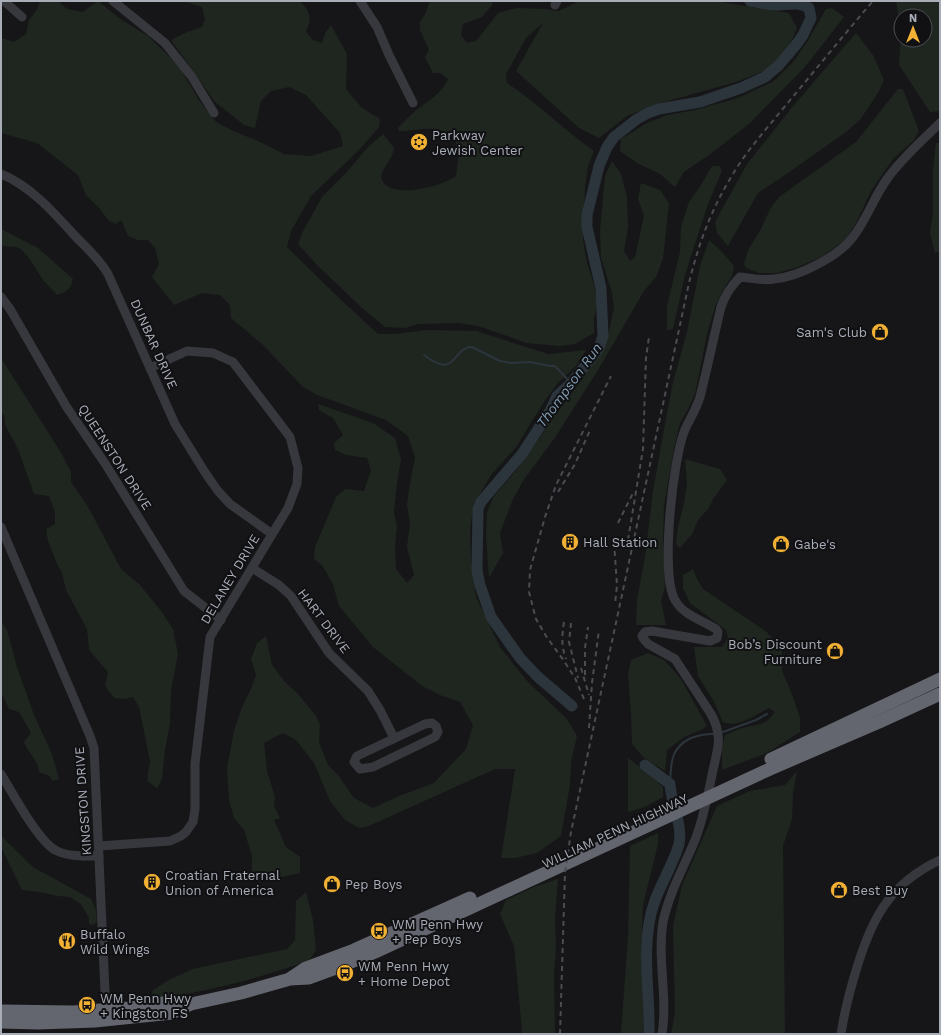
<svg xmlns="http://www.w3.org/2000/svg" width="941" height="1035" viewBox="0 0 941 1035" font-family="'Work Sans',sans-serif">
  <rect width="100%" height="100%" fill="#161618"/>
  <!-- green -->
  <g fill="#1e261f" fill-rule="evenodd">
    <path d="M40,1H58L67,9L83,12L98,1L119,18L148,36L178,65L199,100L216,122L233,131L258,141L284,154L311,156L343,146L340,133L306,95L289,87L271,91L261,101L255,128L244,125L215,102L171,40L187,32L202,27L205,19L202,7L183,1H300C311,13 312,17 306,32L313,40L322,43L325,33L331,25L347,54L346,89L362,108L380,119L379,127L358,151L311,196L291,231L287,247L339,298L378,334H396L426,330L476,331L548,354L586,350L576,366L558,383L546,399L532,421L517,446L491,475L474,504L470,528L471,559L476,597L500,647L527,681L567,719L577,736L571,762L570,785L561,836L537,853L515,858H501L515,769H495L369,826L359,828L345,820L330,801L314,763L296,740L283,733L264,743L267,771L275,797L274,806L280,818L274,820L286,847L300,857V873L258,882L252,874V856L244,830L234,818L229,800L227,768L234,731L242,707L251,689L256,675L251,659L257,643L266,636L272,665L285,682L298,694L316,716L320,725L319,742L328,765L338,775L354,798L373,808L399,796L434,783L466,749L473,725L460,702L440,695L422,686L373,647L339,606L333,584L322,565L314,559L315,547L336,497L345,489L364,491L371,470L367,458L346,455L335,450L334,443L343,435L333,418L319,410L318,404L373,423L395,438L401,460L397,483L394,512L397,527L395,546L396,569L407,583L414,575L407,547L410,523L407,505L409,489L415,457L408,436L386,420L317,395L303,387L262,344L231,318L230,305L220,295L202,293L174,305L152,277L159,264L155,248L148,240H138L128,236L121,220L116,224L109,221L99,208L86,195L78,175L37,143L1,133V38L14,42L26,34L29,20L37,10Z"/>
    <path d="M430,1H491L493,4L482,17L463,24L461,35L467,43L476,41L498,13L517,8L545,9L559,11L579,1H716L789,13L797,28L789,47L767,70L736,82L657,104L627,116L599,138L579,128L516,71L543,23L526,38L506,74L507,83C538,103 564,130 594,151L588,166L585,187L583,240L587,263L595,288L597,306L594,319V333L575,344L560,346L527,343L478,326L457,323L418,324L405,328L385,327L361,307L317,265L298,244L303,231L322,197L346,173L367,148L383,134L394,148C393,159 383,166 381,177C382,180 384,184 386,185C400,197 443,186 456,176L459,152L454,137C434,123 421,131 399,131L398,128C403,123 408,117 414,112C426,102 442,94 448,79L440,73H433L425,57L429,50L420,30V22L426,12Z"/>
    <path d="M896,1H940V111L930,112L899,65L901,34ZM901,16H925V40H901Z"/>
    <polygon points="832,8 844,17 805,67 749,124 709,155 684,172 675,187 660,174 637,163 620,151 621,139 645,124 667,115 695,110 738,98 774,81 794,61 807,42 826,9"/>
    <polygon points="856,33 873,55 884,80 878,93 860,120 846,132 785,175 758,193 728,246 717,233 715,222 747,164 794,105"/>
    <polygon points="898,89 903,89 919,131 913,141 893,159 871,191 856,223 846,239 823,256 798,267 777,273 759,273 746,268 744,264 748,250 761,229 770,209 779,197 856,142"/>
    <polygon points="936,143 939,143 940,149 940,251 935,253 930,233 933,213 933,170"/>
    <polygon points="612,161 621,174 627,197 628,227 624,251 630,261 635,257 644,216 638,199 641,183 660,190 669,203 663,259 656,277 644,291 598,370 556,436 523,481 513,499 500,533 503,553 489,578 486,535 487,512 494,496 514,473 541,436 557,409 575,389 592,366 605,345 610,327 614,307 612,293 601,258 600,231 605,176"/>
    <polygon points="712,166 719,166 722,170 707,207 685,275 673,329 667,330 667,306 680,252 681,227 689,202 701,185"/>
    <path d="M1,229L38,248L73,279C71,289 66,292 57,295L43,280L31,261L22,250L17,247L1,246Z"/>
    <polygon points="709,240 723,253 734,266 732,276 723,290 715,307 707,334 695,394 687,411 680,423 674,448 664,506 663,537 665,587 661,601 666,625 636,625 637,600 645,557 653,491 665,424 673,382 687,332 700,266"/>
    <polygon points="1,358 60,451 71,472 71,482 87,505 121,569 140,585 161,611 173,629 178,654 171,690 170,724 165,749 162,779 157,788 147,781 150,761 139,707 133,697 124,699 114,698 105,686 108,672 89,650 87,629 66,590 62,573 57,564 48,541 46,529 55,524 55,512 49,496 34,494 18,449 5,425 4,415 1,412"/>
    <polygon points="685,459 720,469 727,480 713,499 709,508 698,520 692,534 680,548 676,544 678,527 684,503 687,484"/>
    <path d="M693,569L697,579L703,589L767,632L782,651V671L792,694L800,718V732L767,753L722,770V748L725,735C731,733 737,729 743,728C759,723 764,727 775,712L769,708C755,715 738,728 723,722L713,700L698,676L694,647H722L728,638L726,630L690,603L683,588V575Z"/>
    <path d="M1,621L7,630L17,667L34,715L52,754L59,779L52,781L50,776L39,772C38,760 28,753 24,742L31,733L19,712L9,709L1,692Z"/>
    <polygon points="648,653 664,660 681,679 707,726 701,730 684,737 667,750 665,771 643,757 632,744 631,715 628,674 631,660"/>
    <polygon points="628,758 645,771 663,787 663,797 645,807 628,812"/>
    <polygon points="797,771 793,794 792,819 783,846 785,1034 671,1034 675,1012 673,926 682,885 717,806 750,791 785,785"/>
    <polygon points="658,833 658,844 643,905 641,963 644,1001 643,1034 621,1034 628,937 630,846"/>
    <polygon points="1,836 33,867 91,899 96,910 97,922 93,925 89,924 89,918 81,904 70,897 57,896 41,892 22,890 2,849"/>
    <polygon points="558,879 555,919 556,950 554,974 555,1034 521,1034 522,1030 514,946 500,914 506,900 534,887"/>
    <path d="M306,892L313,920L316,950L309,961C258,978 207,992 153,999L150,998L153,990L169,980L193,969L287,949L295,940L296,901Z"/>
  </g>
  <g fill="none" stroke-linecap="round" stroke-linejoin="round">
    <!-- stream -->
    <g stroke="#2c353c" stroke-width="2">
      <path d="M424,355C458,381 451,347 472,347L500,361L511,363L530,362L550,366H555L571,383"/>
      <polyline points="723,732 756,720 767,714"/>
      <path d="M670,784C671,764 670,748 691,738C699,735 705,734 713,734"/>
    </g>
    <!-- river -->
    <g stroke="#2c353c" stroke-width="11">
      <path d="M572,706L538,677L520,658L491,617L480,585L477,571L478,509L481,502L485,497L522,454L550,411L557,396L571,383L590,360L599,348L603,336L601,288L587,227V215L599,166L607,147L614,137L637,119L648,113L659,109L700,102L741,88L765,77L779,65L796,45L803,35L811,18L809,8C798,1 787,5 775,5C767,5 758,2 750,1"/>
      <path d="M645,765L670,784C671,804 683,824 679,844C677,852 673,860 670,867C661,887 652,902 649,924C643,960 650,997 649,1034"/>
    </g>
    <!-- minor -->
    <g stroke="#37383d" stroke-width="9">
      <polyline points="4,1 22,17"/>
      <polyline points="113,1 165,43 192,77 214,113"/>
      <polyline points="360,1 377,27 389,55 413,103"/>
      <polyline points="555,5 557,1"/>
      <path d="M1,174C31,186 55,214 76,237C88,249 100,260 108,274L175,424L206,474L218,491L230,504L272,534"/>
      <polyline points="1,297 10,309 66,406 106,465 184,591 221,620"/>
      <polyline points="1,527 90,736 94,748 106,1014"/>
      <polyline points="252,568 279,585 291,596 329,653 368,691 380,710 394,738"/>
      <polygon points="432,723 436,726 438,732 435,737 373,767 360,769 354,762 357,756 425,724"/>
      <path d="M1,774C12,792 39,843 57,851C70,857 85,856 99,856"/>
      <polyline points="99,846 170,841 181,836 186,832 193,822 195,809 195,764 210,637 288,508 297,484 298,468 290,437 233,362 213,353 187,351 150,368"/>
      <path d="M662,1034C668,997 657,959 663,922C669,893 684,867 695,840C704,817 708,794 713,770C718,748 723,736 711,714L675,659L648,644L643,638L642,636L645,632L652,631L710,641L717,638L718,632L716,629C702,620 683,615 675,600C660,574 673,461 684,432C689,419 698,408 701,393C708,365 714,336 721,307C725,295 731,286 740,277C751,278 763,281 774,279C798,277 838,257 853,237C867,219 874,197 887,179C902,158 922,141 940,123"/>
      <path d="M841,1034C844,1014 849,994 855,974C870,922 888,884 940,860"/>
    </g>
    <!-- highway -->
    <g stroke="#63666e" stroke-width="13">
      <polyline points="771,759 940,679"/>
      <polyline points="291,978 306,968 354,950 470,898"/>
      <polyline points="1,1011 73,1012 129,1008 171,1002 191,1004"/>
      <polyline points="1,1022 38,1023 95,1021 172,1013 191,1004 241,993 290,979 309,978 339,967 375,952 770,769 879,722 940,694"/>
    </g>
    <!-- rail -->
    <g stroke="#4a4c52" stroke-width="2" stroke-dasharray="5 4" stroke-linecap="butt">
      <polyline points="558,492 575,464 591,428"/>
      <polyline points="618,523 633,493"/>
      <polyline points="628,540 643,449 646,358 649,337"/>
      <polyline points="614,542 617,585 615,604"/>
      <path d="M564,622C562,635 561,646 566,659"/>
      <polyline points="571,623 569,642 578,678"/>
      <polyline points="581,668 589,695"/>
      <polyline points="585,675 585,648 588,627"/>
      <polyline points="584,699 575,678 564,661 546,636 536,619 529,592 530,570 545,517 556,485 611,376"/>
      <polyline points="589,728 592,683 599,630"/>
      <path d="M560,1034L565,873L571,832L689,283C698,246 710,212 730,179C744,154 763,133 781,111C812,74 842,37 873,1"/>
    </g>
  </g>
  <!-- icons -->
  <defs>
    <symbol id="synagogue-disc" viewBox="-11 -11 22 22"><circle r="9.5" fill="#f2b134" stroke="#111113"/><path d="M0-6.5L5.6 3.2H-5.6ZM0 6.5L5.6-3.2H-5.6Z" fill="#111"/></symbol>
    <symbol id="shop-disc" viewBox="-11 -11 22 22"><circle r="9.5" fill="#f2b134" stroke="#111113"/><path d="M-5-2.5h2.3a2.7 3.5 0 0 1 5.4 0H5L5.5 6h-11ZM-1.5-2.5h3a1.5 2.3 0 0 0-3 0Z" fill="#111"/></symbol>
    <symbol id="building-disc" viewBox="-11 -11 22 22"><circle r="9.5" fill="#f2b134" stroke="#111113"/><path d="M-4-6H4V6H1V3H-1V6H-4ZM-2.5-4.3h1.7v1.8h-1.7ZM.8-4.3h1.7v1.8H.8ZM-2.5-1h1.7V.8h-1.7ZM.8-1h1.7V.8H.8Z" fill="#111"/></symbol>
    <symbol id="bus-disc" viewBox="-11 -11 22 22"><circle r="9.5" fill="#f2b134" stroke="#111113"/><path d="M-5-6H5V4H4V6H2V4H-2V6H-4V4H-5ZM-3.5-4V0h7V-4ZM-3.5 1.2v1.5H-2V1.2ZM2 1.2v1.5H3.5V1.2Z" fill="#111"/></symbol>
    <symbol id="restaurant-disc" viewBox="-11 -11 22 22"><circle r="9.5" fill="#f2b134" stroke="#111113"/><path d="M-5-6h1v4h1v-4h1v4h1v-4h1v5L-1.5 .5V6h-2V.5L-5-1ZM5-6V6H3V1.5H1.5Q1.5-4 5-6Z" fill="#111"/></symbol>
  </defs>
  <g fill-rule="evenodd">
    <use href="#synagogue-disc" x="409" y="132" width="20" height="20"/>
    <use href="#shop-disc" x="870" y="322" width="20" height="20"/>
    <use href="#building-disc" x="560" y="532" width="20" height="20"/>
    <use href="#shop-disc" x="771" y="534" width="20" height="20"/>
    <use href="#shop-disc" x="825" y="641" width="20" height="20"/>
    <use href="#building-disc" x="142" y="872" width="20" height="20"/>
    <use href="#shop-disc" x="322" y="874" width="20" height="20"/>
    <use href="#shop-disc" x="829" y="880" width="20" height="20"/>
    <use href="#bus-disc" x="369" y="921" width="20" height="20"/>
    <use href="#restaurant-disc" x="57" y="931" width="20" height="20"/>
    <use href="#bus-disc" x="335" y="963" width="20" height="20"/>
    <use href="#bus-disc" x="77" y="995" width="20" height="20"/>
  </g>
  <g text-anchor="middle" dominant-baseline="central" stroke-width="4" stroke-linejoin="round" paint-order="stroke">
    <!-- poi labels -->
    <g font-size="13" fill="#a8adb8" stroke="#111113" text-anchor="start">
      <text x="432" y="135">Parkway<tspan x="432" dy="15">Jewish Center</tspan></text>
      <text x="867" y="332" text-anchor="end">Sam's Club</text>
      <text x="583" y="542">Hall Station</text>
      <text x="794" y="544">Gabe's</text>
      <text x="822" y="644" text-anchor="end">Bob’s Discount<tspan x="822" dy="15">Furniture</tspan></text>
      <text x="165" y="875">Croatian Fraternal<tspan x="165" dy="15">Union of America</tspan></text>
      <text x="345" y="884">Pep Boys</text>
      <text x="852" y="890">Best Buy</text>
      <text x="392" y="924">WM Penn Hwy<tspan x="392" dy="15">+ Pep Boys</tspan></text>
      <text x="80" y="934">Buffalo<tspan x="80" dy="15">Wild Wings</tspan></text>
      <text x="358" y="966">WM Penn Hwy<tspan x="358" dy="15">+ Home Depot</tspan></text>
      <text x="100" y="998">WM Penn Hwy<tspan x="100" dy="15">+ Kingston FS</tspan></text>
    </g>
    <!-- street labels -->
    <g font-size="13" fill="#a8adb8" stroke="#111113">
      <text transform="translate(154 344) rotate(66)">DUNBAR DRIVE</text>
      <text transform="translate(115 457) rotate(57)">QUEENSTON DRIVE</text>
      <text transform="translate(230 579) rotate(-59)">DELANEY DRIVE</text>
      <text transform="translate(324 621) rotate(53)">HART DRIVE</text>
      <text transform="translate(83 801) rotate(-94)">KINGSTON DRIVE</text>
      <text transform="translate(615 831) rotate(-25)">WILLIAM PENN HIGHWAY</text>
    </g>
    <!-- water labels -->
    <g font-size="14" font-style="italic" fill="#7f9bb3" stroke="#111113">
      <text transform="translate(569 385) rotate(-54)">Thompson Run</text>
    </g>
  </g>
  <!-- border -->
  <rect width="941" height="1035" fill="none" stroke="#a8adb8" stroke-width="4"/>
  <!-- north arrow -->
  <g transform="translate(913 28)"><circle r="19" fill="#111113" stroke="#4d4f55"/>
  <path d="M0-3L7 15L0 10L-7 15Z" fill="#f2b134"/>
  <text y="-6" font-size="11" font-weight="bold" text-anchor="middle" fill="#a8adb8">N</text>
  </g>
</svg>
